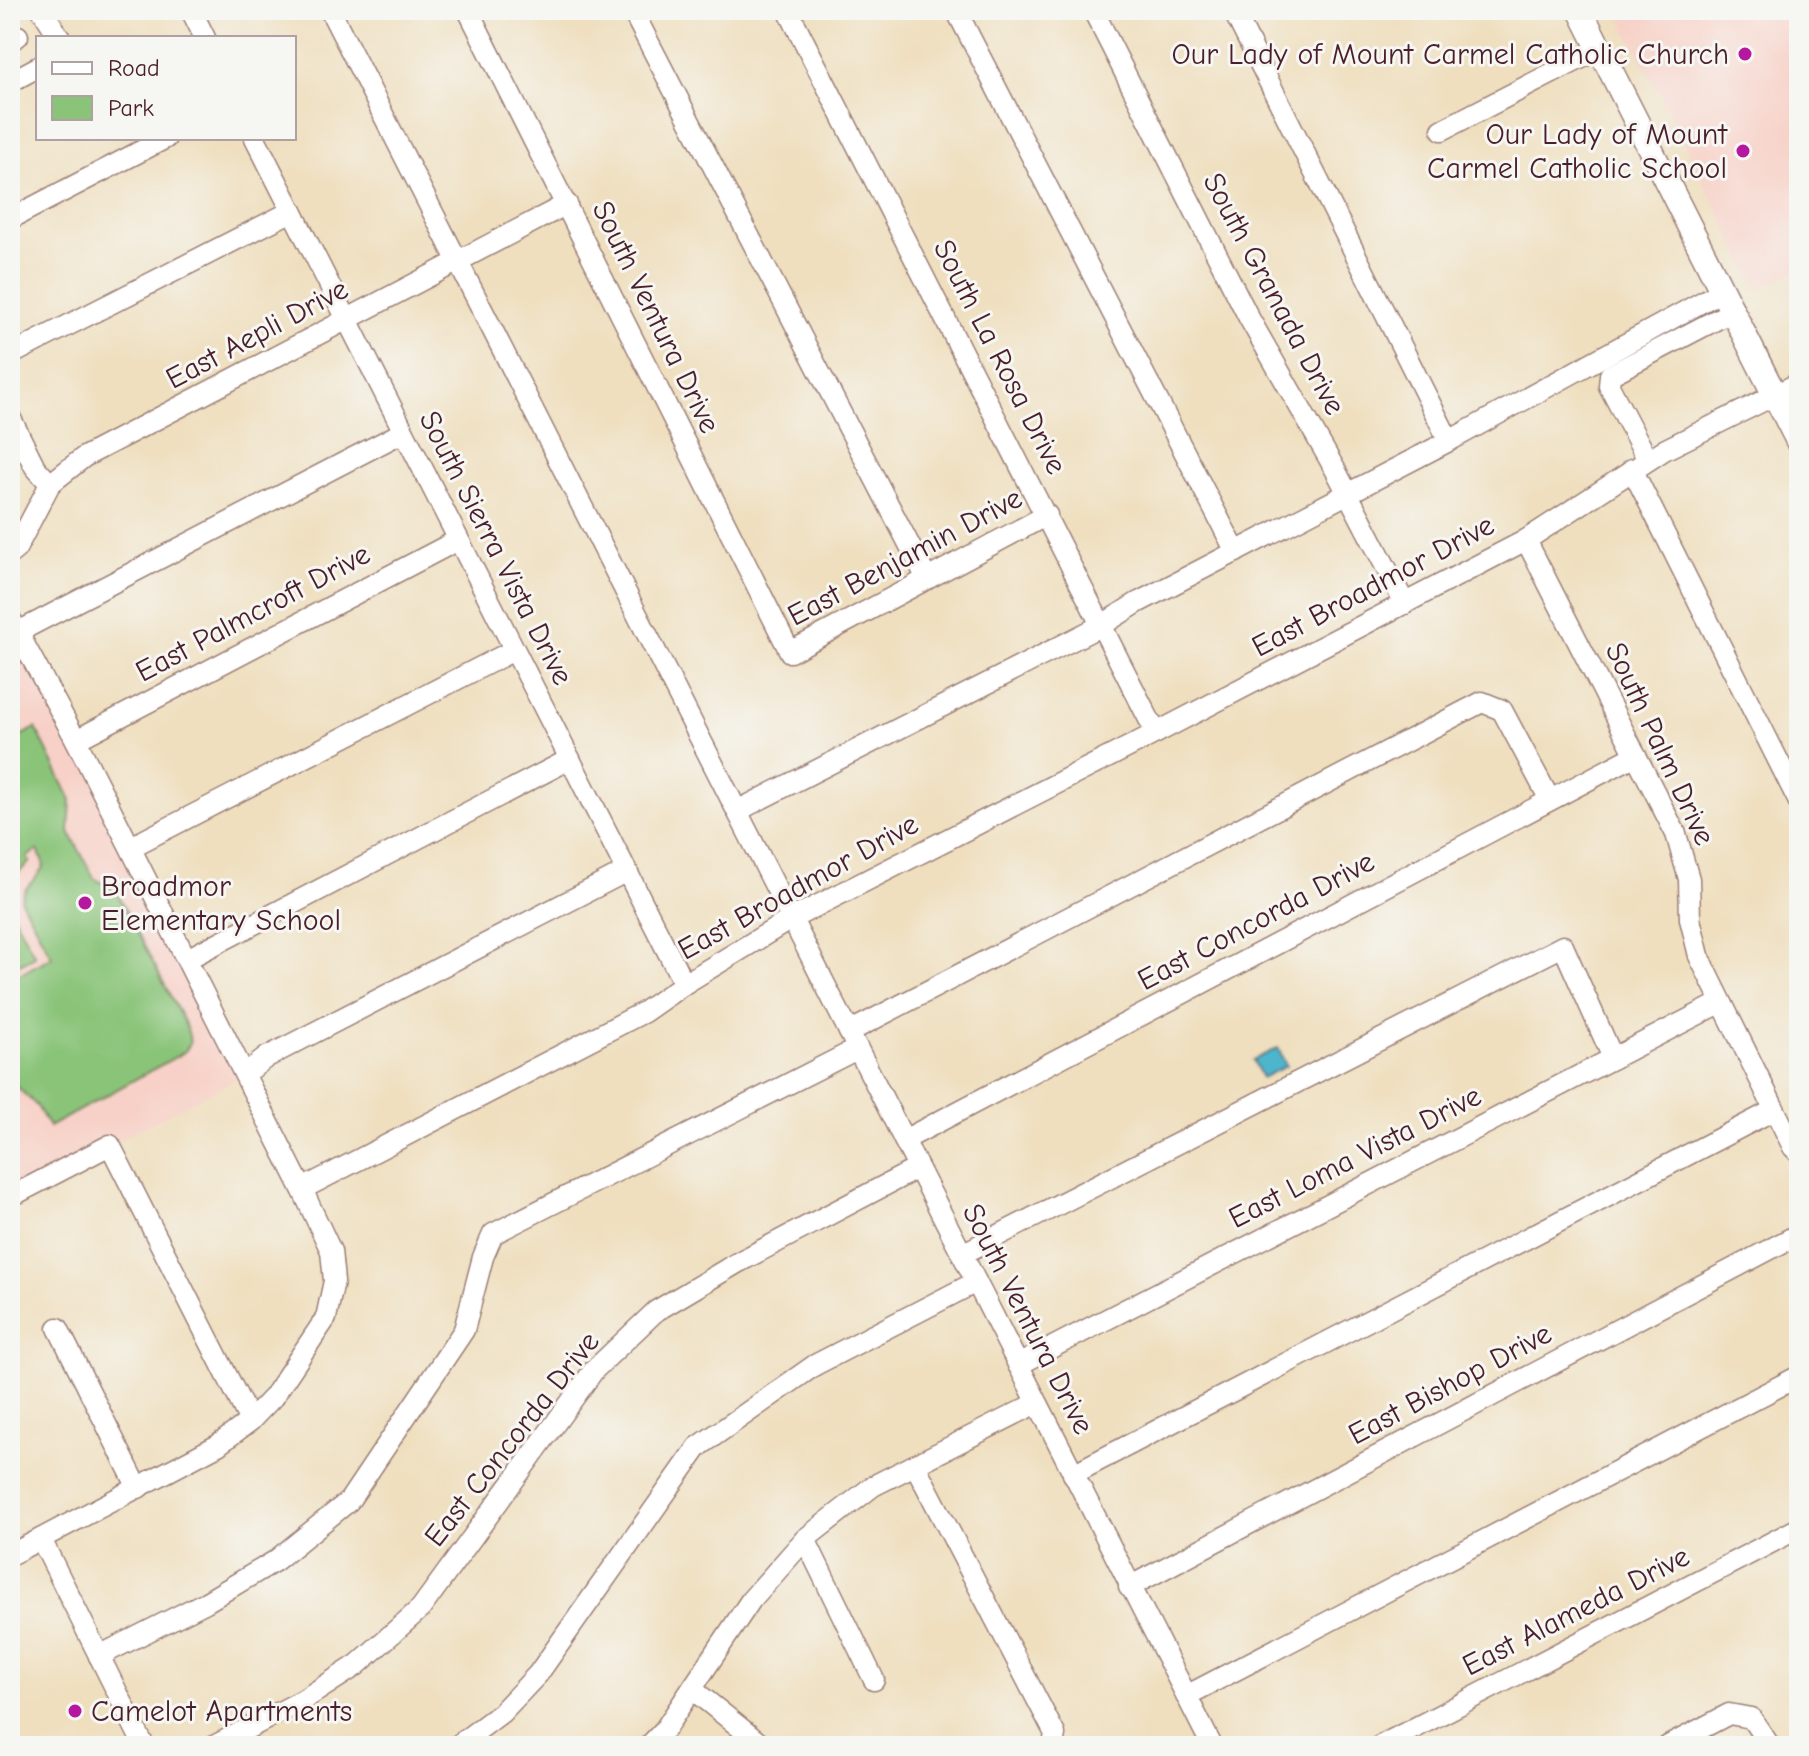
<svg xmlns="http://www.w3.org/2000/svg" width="1809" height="1756" viewBox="0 0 1809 1756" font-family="'Comic Neue',sans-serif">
  <rect width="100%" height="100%" fill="#f6f6f2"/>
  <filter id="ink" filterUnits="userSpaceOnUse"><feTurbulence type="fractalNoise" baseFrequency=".0125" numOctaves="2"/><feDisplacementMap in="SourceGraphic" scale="16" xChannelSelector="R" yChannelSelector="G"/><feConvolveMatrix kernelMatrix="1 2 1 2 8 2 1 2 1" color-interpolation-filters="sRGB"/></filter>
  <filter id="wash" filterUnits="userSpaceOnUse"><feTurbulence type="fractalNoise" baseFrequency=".006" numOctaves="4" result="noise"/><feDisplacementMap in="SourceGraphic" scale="32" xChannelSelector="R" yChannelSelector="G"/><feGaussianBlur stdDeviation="1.8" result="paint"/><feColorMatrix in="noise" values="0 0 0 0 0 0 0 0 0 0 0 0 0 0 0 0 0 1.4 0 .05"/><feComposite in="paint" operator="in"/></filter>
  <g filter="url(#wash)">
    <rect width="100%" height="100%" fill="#efdfbf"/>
    <!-- built -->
    <g fill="#f7d1c7">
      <polygon points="1617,10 1799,10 1799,269 1758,290"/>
      <polygon points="10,618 245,1074 10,1197"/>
    </g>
    <!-- green -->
    <g fill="#8ac479" stroke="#6a7252" stroke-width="2">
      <path d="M36,728L71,800L69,831L94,878L111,888L119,897L186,1026C190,1037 193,1046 181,1054L49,1127L37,1106L10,1080V979L52,957L21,900C23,886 39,879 44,865L38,850L27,857L30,862L10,880V741Z"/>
      <polygon points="10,909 35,956 10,969"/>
    </g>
    <!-- water -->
    <polygon fill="#4eb6cc" stroke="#4c6a7c" stroke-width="2" points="1278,1048 1286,1066 1262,1078 1253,1060"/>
  </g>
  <g filter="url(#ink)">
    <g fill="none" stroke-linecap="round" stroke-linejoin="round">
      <defs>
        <g id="minor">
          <polyline points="42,10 60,38"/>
          <polyline points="191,10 205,38"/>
          <polyline points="330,10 1212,1746"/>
          <polyline points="468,10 790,652 1047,515"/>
          <polyline points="632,10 927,579"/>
          <polyline points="788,10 1156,733"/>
          <polyline points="956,10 1236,552"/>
          <polyline points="1093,10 1249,318 1336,471 1405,604"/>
          <polyline points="10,41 18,36"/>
          <polyline points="10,82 38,67"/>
          <polyline points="1442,130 1599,49"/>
          <polyline points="255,138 684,984"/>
          <polyline points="10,219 166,138"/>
          <polyline points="10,355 292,211"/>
          <polyline points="10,417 35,467 50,484"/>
          <polyline points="1449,441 1722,291"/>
          <polyline points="1648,460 1609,386 1610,375 1733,311"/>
          <polyline points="1632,469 1799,802"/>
          <polyline points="1526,540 1676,834 1689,879 1690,919 1699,956 1793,1147 1799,1153"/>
          <polyline points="10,554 16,549 50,484 84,457 567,204"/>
          <polyline points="10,618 76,740 302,1189 331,1251 334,1281 326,1318 273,1397 250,1421 218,1445 10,1555"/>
          <polyline points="18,632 403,432"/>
          <polyline points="76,740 458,540"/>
          <polyline points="737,811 1102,625 1137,603 1449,441 1233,10"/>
          <polyline points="131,847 514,650"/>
          <polyline points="187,959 570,759"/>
          <polyline points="849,1032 1482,702 1502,710 1550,800"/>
          <polyline points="245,1074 267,1057 627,871"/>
          <polyline points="904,1140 1636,755"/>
          <polyline points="302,1189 644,1012 684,984 791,919 1156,733 1526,540 1664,450 1799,383"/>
          <polyline points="10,1197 110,1145 250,1421"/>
          <polyline points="962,1254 1563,946 1613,1058"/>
          <polyline points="58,1328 138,1488"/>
          <polyline points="1018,1365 1720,1003"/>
          <polyline points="915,1465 1055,1734 1053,1746"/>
          <polyline points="1073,1474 1774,1110"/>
          <polyline points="41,1539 144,1746"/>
          <polyline points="805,1539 874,1680"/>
          <polyline points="1129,1587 1799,1234"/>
          <polyline points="99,1656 206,1602 275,1561 349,1501 464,1330 483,1257 493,1234 857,1049"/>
          <polyline points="692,1689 763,1746"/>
          <polyline points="1186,1696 1799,1376"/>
          <polyline points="214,1746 303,1700 357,1665 421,1608 594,1370 656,1311 737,1263 918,1168"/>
          <polyline points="457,1746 501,1713 538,1674 698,1447 815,1365 976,1282"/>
          <polyline points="649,1746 665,1729 751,1600 805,1539 873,1486 1037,1403"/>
          <polyline points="1380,1746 1799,1528"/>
          <polyline points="1668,1746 1729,1714 1751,1718 1770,1746"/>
        </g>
        <polyline id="major" points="1580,10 1799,443"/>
      </defs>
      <!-- minor casing -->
      <use href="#minor" stroke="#9c7f75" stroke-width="23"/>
      <!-- major casing -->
      <use href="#major" stroke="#9c7f75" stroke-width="27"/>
      <!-- minor -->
      <use href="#minor" stroke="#fff" stroke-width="20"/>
      <!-- major -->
      <use href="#major" stroke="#fff" stroke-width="24"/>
    </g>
  </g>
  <!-- markers -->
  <g fill="#b5179e" stroke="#f6f6f2" stroke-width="3">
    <circle cx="1745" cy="54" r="8"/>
    <circle cx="1743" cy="151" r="8"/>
    <circle cx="85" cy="903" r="8"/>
    <circle cx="75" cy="1711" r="8"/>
  </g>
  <g text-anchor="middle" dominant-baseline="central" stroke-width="6" stroke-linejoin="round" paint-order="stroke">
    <!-- poi labels -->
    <g font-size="30" fill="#4a1f2b" stroke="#f6f6f2" text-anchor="end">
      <text x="1729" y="54">Our Lady of Mount Carmel Catholic Church</text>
      <text x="1727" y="134">Our Lady of Mount<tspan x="1727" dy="34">Carmel Catholic School</tspan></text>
      <text x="101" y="886" text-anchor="start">Broadmor<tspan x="101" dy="34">Elementary School</tspan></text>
      <text x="91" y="1711" text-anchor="start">Camelot Apartments</text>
    </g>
    <!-- street labels -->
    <g font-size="30" fill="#4a1f2b" stroke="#f6f6f2">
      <text transform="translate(1274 294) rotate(62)">South Granada Drive</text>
      <text transform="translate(656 317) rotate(64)">South Ventura Drive</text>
      <text transform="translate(257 334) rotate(-28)">East Aepli Drive</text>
      <text transform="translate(1000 357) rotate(63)">South La Rosa Drive</text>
      <text transform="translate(496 548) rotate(63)">South Sierra Vista Drive</text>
      <text transform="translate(905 557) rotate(-28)">East Benjamin Drive</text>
      <text transform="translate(1373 586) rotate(-28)">East Broadmor Drive</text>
      <text transform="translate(253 613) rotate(-28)">East Palmcroft Drive</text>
      <text transform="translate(1660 744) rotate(65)">South Palm Drive</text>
      <text transform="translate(798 887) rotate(-29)">East Broadmor Drive</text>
      <text transform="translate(1256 921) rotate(-28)">East Concorda Drive</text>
      <text transform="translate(1355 1157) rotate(-27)">East Loma Vista Drive</text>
      <text transform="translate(1028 1319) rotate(63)">South Ventura Drive</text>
      <text transform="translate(1450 1384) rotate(-28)">East Bishop Drive</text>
      <text transform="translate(512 1439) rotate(-52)">East Concorda Drive</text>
      <text transform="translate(1576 1611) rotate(-27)">East Alameda Drive</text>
    </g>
  </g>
  <!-- margin -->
  <rect width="1809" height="1756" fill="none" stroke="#f6f6f2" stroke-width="40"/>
  <!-- legend -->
  <rect x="36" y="36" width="260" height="104" fill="#f6f6f2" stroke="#b1a0a2" stroke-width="2"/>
  <rect x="52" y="62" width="40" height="12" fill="#ffffff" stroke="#b1a0a2" stroke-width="2"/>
  <text x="108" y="76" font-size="24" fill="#4a1f2b">Road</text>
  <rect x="52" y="96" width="40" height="24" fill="#8ac479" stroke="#b1a0a2" stroke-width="2"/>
  <text x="108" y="116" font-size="24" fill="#4a1f2b">Park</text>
</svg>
